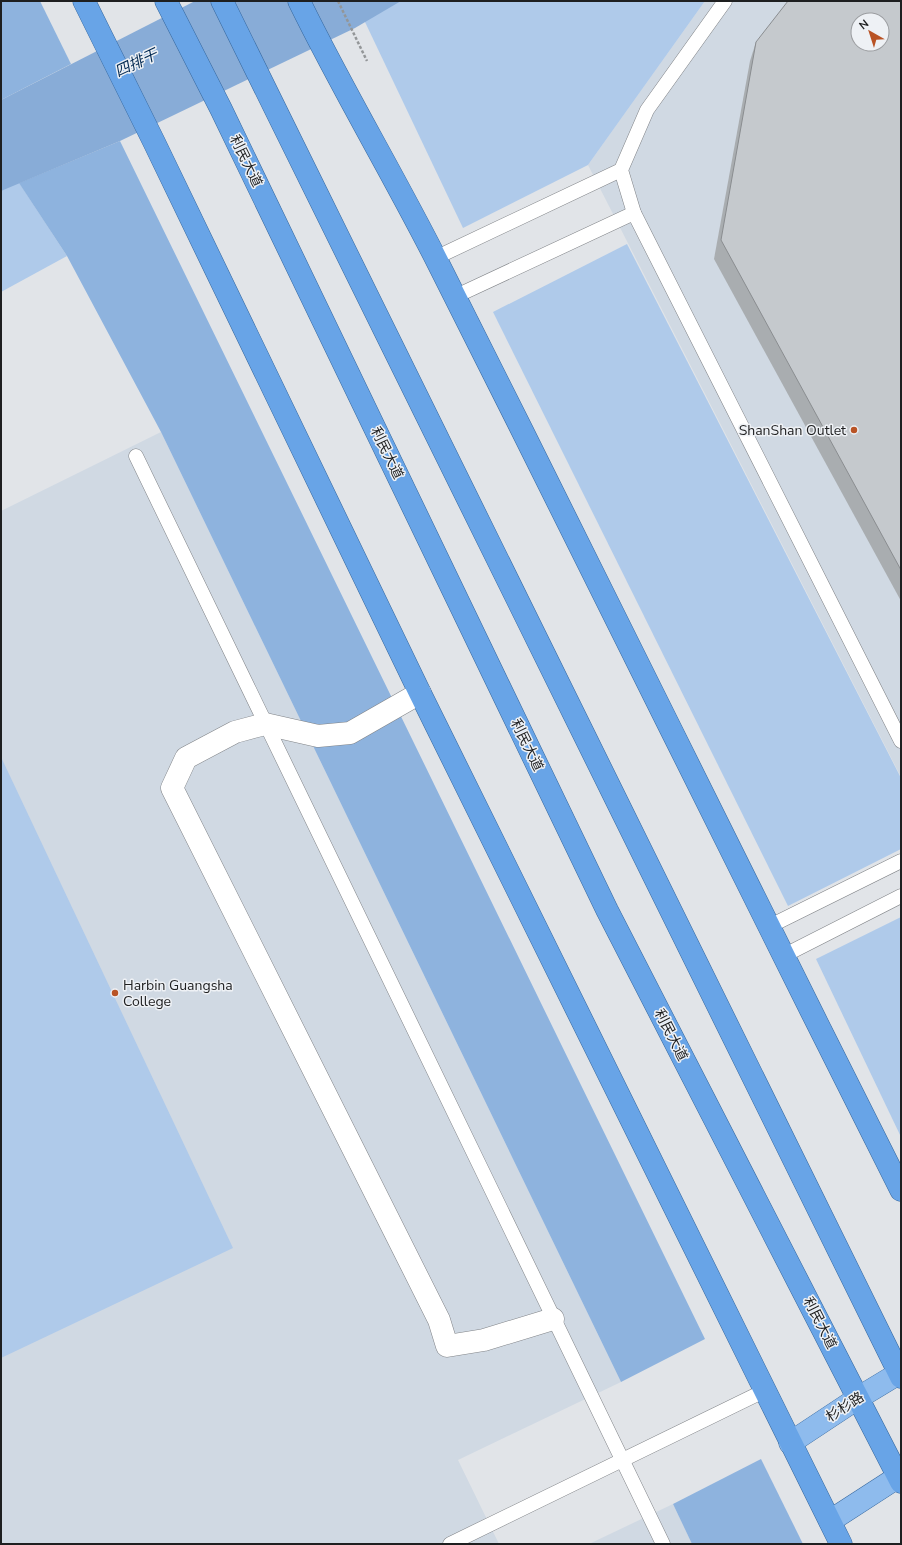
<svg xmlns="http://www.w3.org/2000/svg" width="902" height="1545" viewBox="0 0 902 1545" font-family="'Nunito Sans','Noto Sans SC',sans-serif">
  <rect width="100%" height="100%" fill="#e1e4e8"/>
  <!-- built -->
  <g fill="#d0d9e3" fill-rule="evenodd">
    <path d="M705,1H901V777L588,165ZM858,20H882V44H858Z"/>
    <polygon points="161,432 621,1382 458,1460 499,1544 1,1544 1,511"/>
    <polygon points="673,1504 692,1544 589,1544"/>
  </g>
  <!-- green -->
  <g fill="#afcaea">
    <polygon points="355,1 705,1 588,165 463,228"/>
    <polygon points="1,155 67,256 1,292"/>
    <polygon points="627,244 901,778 901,849 788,906 493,312"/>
    <polygon points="1,757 233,1248 1,1358"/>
    <polygon points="901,917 901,1137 816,959"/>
  </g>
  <!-- forest -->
  <g fill="#8eb3de">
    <polygon points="1,1 40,1 71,64 1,100"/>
    <polygon points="120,141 705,1339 621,1382 161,432 67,256 19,183"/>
    <polygon points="761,1459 803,1544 692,1544 673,1504"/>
  </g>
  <!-- water -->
  <polygon fill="#88acd7" points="195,1 401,1 355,28 120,141 1,191 1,100"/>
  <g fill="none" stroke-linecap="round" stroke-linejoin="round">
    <defs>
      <g id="service">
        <polyline points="725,1 647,110 621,170 634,213 901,741"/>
        <polyline points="435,258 621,170"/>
        <polyline points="454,297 634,213"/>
        <polyline points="136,456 663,1544"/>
        <polyline points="768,927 901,861"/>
        <polyline points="783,956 901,896"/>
        <polyline points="450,1544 764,1391"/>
      </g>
      <polyline id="minor" points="420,693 350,733 318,736 265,724 235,732 186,758 172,788 439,1320 447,1346 484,1340 553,1319"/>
      <g id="primary">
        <polyline points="790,1443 858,1398 901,1372"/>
        <polyline points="830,1521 901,1475"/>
      </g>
      <g id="trunk">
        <polyline points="84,1 154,142 420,693 841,1544"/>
        <polyline points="166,1 221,109 607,910 901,1482"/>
        <polyline points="222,1 901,1377"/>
        <path d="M299,1C342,89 393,174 437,261C593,570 745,881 901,1190"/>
      </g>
    </defs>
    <!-- service casing -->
    <use href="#service" stroke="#818488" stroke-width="15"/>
    <!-- minor casing -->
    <use href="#minor" stroke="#818488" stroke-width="23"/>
    <!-- primary casing -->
    <use href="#primary" stroke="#36679d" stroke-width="23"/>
    <!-- trunk casing -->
    <use href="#trunk" stroke="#36679d" stroke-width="23"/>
    <!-- path -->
    <polyline stroke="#939698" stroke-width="2.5" stroke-dasharray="3 2" stroke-linecap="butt" points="338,1 367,61"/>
    <!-- service -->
    <use href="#service" stroke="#fff" stroke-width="14"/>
    <!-- minor -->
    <use href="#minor" stroke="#fff" stroke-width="22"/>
    <!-- primary -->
    <use href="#primary" stroke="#8ebbed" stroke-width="22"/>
    <!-- trunk -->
    <use href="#trunk" stroke="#68a4e7" stroke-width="22"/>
  </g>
  <!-- wall -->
  <polygon fill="#a9adb0" points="901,1 901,601 714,259 750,61 756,42"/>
  <!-- building -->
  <path fill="#c5c9cd" stroke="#8a8d90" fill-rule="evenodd" d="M788,1H901V570L721,240L756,42ZM858,20H882V44H858Z"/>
  <!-- markers -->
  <g fill="#b95325" stroke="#eef1f5" stroke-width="1.5">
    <circle cx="854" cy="430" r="4"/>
    <circle cx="115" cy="993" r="4"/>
  </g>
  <g text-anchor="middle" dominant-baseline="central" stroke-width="3" stroke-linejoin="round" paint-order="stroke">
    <!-- street labels -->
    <g font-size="14" fill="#1e1f20" stroke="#eef1f5">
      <text transform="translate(246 161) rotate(64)">利民大道</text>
      <text transform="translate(387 453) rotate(64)">利民大道</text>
      <text transform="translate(527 745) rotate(64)">利民大道</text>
      <text transform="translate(671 1035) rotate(63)">利民大道</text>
      <text transform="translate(820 1323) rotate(63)">利民大道</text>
      <text transform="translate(845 1407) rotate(-33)">杉杉路</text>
    </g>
    <!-- poi labels -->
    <g font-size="14" fill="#1e1f20" stroke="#eef1f5" text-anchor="end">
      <text x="846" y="430">ShanShan Outlet</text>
      <text x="123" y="985" text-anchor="start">Harbin Guangsha<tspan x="123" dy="16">College</tspan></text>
    </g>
    <!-- water labels -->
    <g font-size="15" font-style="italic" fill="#032a52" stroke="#eef1f5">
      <text transform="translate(136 63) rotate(-25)">四排干</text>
    </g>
  </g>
  <!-- border -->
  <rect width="902" height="1545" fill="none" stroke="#1e1f20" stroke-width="4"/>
  <!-- north arrow -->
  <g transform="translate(870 32) rotate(321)"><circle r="19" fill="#eef1f5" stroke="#9b9da0"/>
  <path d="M0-3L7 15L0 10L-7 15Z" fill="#b95325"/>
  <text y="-6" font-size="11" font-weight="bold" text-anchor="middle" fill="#1e1f20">N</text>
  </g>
</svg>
